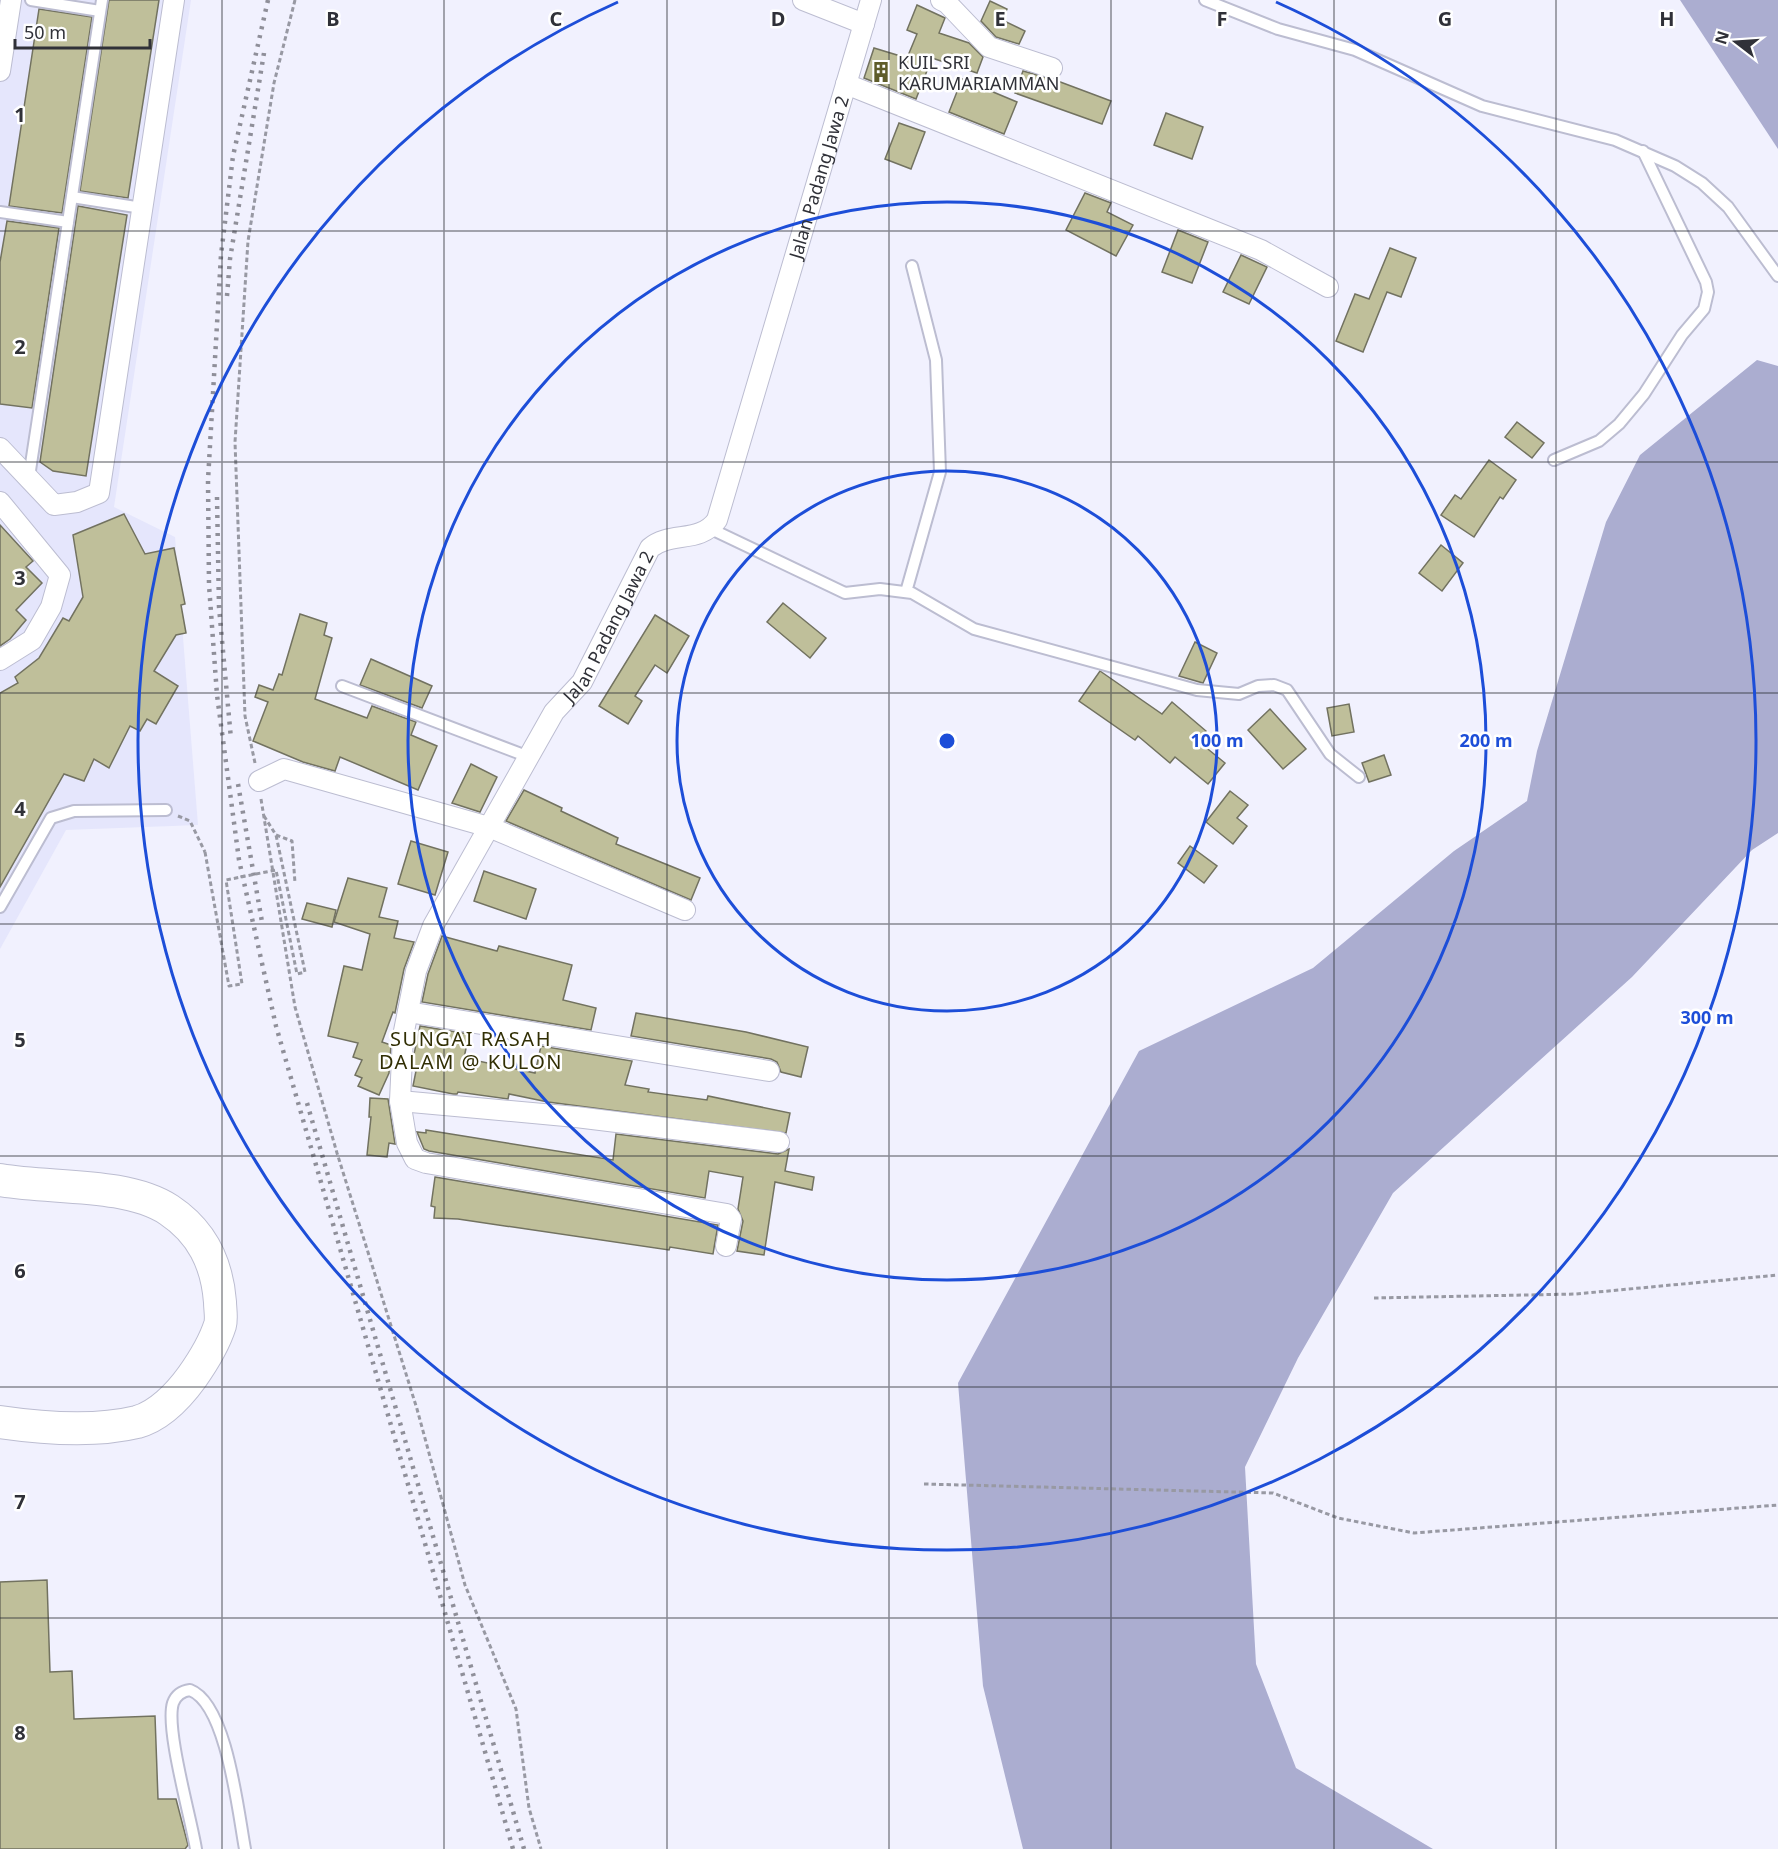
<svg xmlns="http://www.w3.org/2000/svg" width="1778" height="1849" viewBox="0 0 1778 1849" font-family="'Noto Sans',sans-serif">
  <rect width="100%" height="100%" fill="#f1f1fe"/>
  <!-- built -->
  <polygon fill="#e5e6fc" points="0,0 191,0 114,507 175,537 198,825 66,830 0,949"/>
  <!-- water -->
  <g fill="#abadd0">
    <polygon points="1680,0 1778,0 1778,149"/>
    <polygon points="1757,360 1778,366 1778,833 1752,850 1632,977 1393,1193 1298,1358 1245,1467 1256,1664 1296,1768 1433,1849 1023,1849 983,1686 958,1383 1139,1051 1313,968 1454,851 1527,801 1537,751 1606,522 1640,455"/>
  </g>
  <!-- building -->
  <g fill="#bfbf9a" stroke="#727260" stroke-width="1.5">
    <polygon points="109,0 159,0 128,198 80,191"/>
    <polygon points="990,1 1007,9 1002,20 1025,31 1019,44 996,37 981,21"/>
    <polygon points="917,5 945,18 939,33 969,43 983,57 977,73 932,58 916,99 864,78 874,48 907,58 917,34 907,30"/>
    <polygon points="39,9 92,17 62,213 9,206"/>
    <polygon points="1023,71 1055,80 1111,101 1102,124 1015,93"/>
    <polygon points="962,79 1017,102 1004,134 949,112"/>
    <polygon points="1166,113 1203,127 1192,159 1154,145"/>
    <polygon points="899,123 925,132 911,169 885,159"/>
    <polygon points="1085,193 1111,203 1107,212 1133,225 1116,256 1066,230"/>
    <polygon points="78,206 127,215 86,476 53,471 40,462"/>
    <polygon points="7,221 59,228 32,408 0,404 0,262"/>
    <polygon points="1178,230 1208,242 1192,283 1162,272"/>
    <polygon points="1390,248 1416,258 1401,297 1387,292 1363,352 1336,341 1355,294 1369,299"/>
    <polygon points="1241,255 1267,267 1249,304 1223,292"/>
    <polygon points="1517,422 1544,443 1532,458 1505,437"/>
    <polygon points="1489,460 1516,480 1503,499 1500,497 1474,537 1441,515 1455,495 1461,499"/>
    <polygon points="124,514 145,554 174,548 185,604 181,605 186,633 176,635 154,671 178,686 156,724 147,719 140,731 130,726 109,768 94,759 84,781 64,774 0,887 0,693 18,683 15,677 39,658 63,618 69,621 83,597 73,535"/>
    <polygon points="0,525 33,561 26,567 42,583 16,610 26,620 10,639 0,646"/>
    <polygon points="1441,545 1463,563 1442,591 1419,573"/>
    <polygon points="783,603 826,638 810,658 767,622"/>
    <polygon points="300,614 327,623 324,635 332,638 315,699 367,718 372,706 416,722 411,735 437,746 418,790 340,757 335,771 303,762 253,741 268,702 255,697 259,685 273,690 279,674 282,675"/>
    <polygon points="655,615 689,636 667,673 655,665 635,696 642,701 628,724 599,706"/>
    <polygon points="1195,642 1217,653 1203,683 1179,676"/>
    <polygon points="371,659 432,686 422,708 360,685"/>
    <polygon points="1100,671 1162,714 1172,702 1206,731 1198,741 1225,763 1208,784 1175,757 1170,763 1138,736 1135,740 1079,701"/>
    <polygon points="1349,704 1354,732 1332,736 1327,708"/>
    <polygon points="1270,709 1306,749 1283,769 1248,730"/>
    <polygon points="1384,755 1391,775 1369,782 1362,763"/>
    <polygon points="471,764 497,777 480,812 452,803"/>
    <polygon points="524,790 562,808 561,811 618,838 616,844 700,878 691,900 506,821"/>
    <polygon points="1230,791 1248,805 1237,818 1247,826 1233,844 1206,822"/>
    <polygon points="411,841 448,852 435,895 398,884"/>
    <polygon points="1190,846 1217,866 1204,883 1178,863"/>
    <polygon points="484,871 536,889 526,919 474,901"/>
    <polygon points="348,878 387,888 379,917 398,921 394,938 414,942 404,969 395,1013 393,1012 382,1042 391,1045 389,1073 379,1095 358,1086 362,1078 355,1075 362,1060 353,1057 358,1043 328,1036 344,966 362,970 370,934 334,922"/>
    <polygon points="307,903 336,910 332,927 302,919"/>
    <polygon points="442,936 497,951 499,946 572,965 563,1000 596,1008 591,1030 422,1002 428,974"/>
    <polygon points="636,1013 746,1032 808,1047 801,1077 781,1072 777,1062 771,1059 631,1036"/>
    <polygon points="420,1026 469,1034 464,1058 535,1073 541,1046 632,1061 625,1085 649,1089 648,1092 707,1100 708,1096 790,1113 786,1133 548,1102 509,1094 508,1099 458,1092 457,1094 453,1094 413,1086 416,1071 413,1070 414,1054"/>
    <polygon points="370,1098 388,1099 395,1144 389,1143 387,1157 367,1155 371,1117 369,1117"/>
    <polygon points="426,1130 613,1160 616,1134 778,1154 789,1149 785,1171 814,1177 812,1190 775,1182 764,1255 737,1251 743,1221 738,1209 743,1177 709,1171 705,1198 429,1151 424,1149 417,1132 426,1133"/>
    <polygon points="435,1177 718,1225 714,1248 713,1254 670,1247 669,1250 458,1219 434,1218 435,1207 431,1206"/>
    <polygon points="47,1580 50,1672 72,1671 74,1719 155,1716 158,1799 176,1799 188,1845 185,1849 0,1849 0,1582"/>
  </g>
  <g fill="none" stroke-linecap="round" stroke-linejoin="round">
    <defs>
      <g id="lane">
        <polyline points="31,0 100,11"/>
        <polyline points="1205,0 1278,29 1355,50 1482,106 1615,140 1675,166 1702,183 1728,207 1778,276"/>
        <polyline points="72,197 142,208"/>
        <polyline points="0,212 68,222"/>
        <polyline points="1554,460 1599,441 1619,424 1644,394 1682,335 1704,309 1708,292 1706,282 1643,151"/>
        <polyline points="29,477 102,0"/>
        <polyline points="711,529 845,593 880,589 912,593 974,629 1197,690 1239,694 1258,686 1274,685 1287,690 1330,754 1359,777"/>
        <polyline points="906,592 940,472 936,360 912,266"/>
        <polyline points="342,686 529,757"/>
        <polyline points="0,907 51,818 74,811 166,810"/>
        <path d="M196,1849C191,1818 165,1728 173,1703C176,1695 182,1691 190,1690C227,1704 238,1812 245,1849"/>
      </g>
      <g id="street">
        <polyline points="803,0 864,24"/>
        <polyline points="941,0 947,3 989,47 1052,68"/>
        <polyline points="0,71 11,0"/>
        <polyline points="846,84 1261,250 1328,287"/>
        <polyline points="0,448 54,505 77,502 99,493 174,0"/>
        <polyline points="0,502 60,575 51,607 32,640 0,660"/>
        <polyline points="259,781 284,769 489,827 685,910"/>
        <polyline points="408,1012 769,1071"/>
        <polyline points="400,1101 576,1117 779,1142"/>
        <path id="s1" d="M726,1246L731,1219L727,1214L426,1163L415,1159L407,1143L400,1101L403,1036L416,971L433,926L554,712L582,682L650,548C670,531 700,544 717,520L871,0"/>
      </g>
      <path id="primary" d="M0,1180C51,1189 126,1182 169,1210C202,1232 217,1263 220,1302C220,1309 222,1318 220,1325C214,1344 204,1360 192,1377C179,1395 159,1416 137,1422C96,1432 41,1428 0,1422"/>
    </defs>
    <!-- lane casing -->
    <use href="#lane" stroke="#bcbdd1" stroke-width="14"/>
    <!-- street casing -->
    <use href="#street" stroke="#bcbdd1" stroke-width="22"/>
    <!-- primary casing -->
    <use href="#primary" stroke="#bcbdd1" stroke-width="34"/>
    <!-- path -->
    <g stroke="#9899a3" stroke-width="3" stroke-dasharray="4.5 3" stroke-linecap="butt">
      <polyline points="255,763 245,716 235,442 248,241 274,83 295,0"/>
      <polyline points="261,799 295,1007 337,1153 417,1409 465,1585 516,1709 529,1808 541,1849"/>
      <polyline points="178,816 190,821 205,852"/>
      <polyline points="264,816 276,835 292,841 295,883"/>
      <polyline points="1374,1298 1576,1294 1778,1275"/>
      <polyline points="924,1484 1273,1493 1338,1518 1414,1533 1778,1505"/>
    </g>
    <!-- lane -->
    <use href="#lane" stroke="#fff" stroke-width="10"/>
    <!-- street -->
    <use href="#street" stroke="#fff" stroke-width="20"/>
    <!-- primary -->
    <use href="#primary" stroke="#fff" stroke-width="32"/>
    <!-- rail -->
    <g stroke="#8f8f99" stroke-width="4.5" stroke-dasharray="3 6" stroke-linecap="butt">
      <polyline points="268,0 233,156 221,255 208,480 209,585 217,695 239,860 276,1026 513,1849"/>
      <polyline points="227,296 230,259 264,53"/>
      <polyline points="217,497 219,607 231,739"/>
      <polyline points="238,784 262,922"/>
      <polyline points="307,1103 524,1849"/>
    </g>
    <!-- path-bridge -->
    <polyline stroke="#9899a3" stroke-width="3" stroke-dasharray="4.5 3" stroke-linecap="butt" points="205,852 229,986 242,984 226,880 276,870 297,974 305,972 276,835"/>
  </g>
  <!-- grid -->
  <path fill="none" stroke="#303138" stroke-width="1.5" stroke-opacity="0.55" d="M222,0V1849M444,0V1849M667,0V1849M889,0V1849M1111,0V1849M1334,0V1849M1556,0V1849M0,231H1778M0,462H1778M0,693H1778M0,924H1778M0,1156H1778M0,1387H1778M0,1618H1778"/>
  <!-- distance rings -->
  <g fill="none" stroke="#1d4ed8" stroke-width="3">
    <circle cx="947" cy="741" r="270"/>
    <circle cx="947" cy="741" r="539"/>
    <path d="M1276 2A809 809 0 1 1 618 2"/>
  </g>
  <!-- icons -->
  <defs>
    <symbol id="building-bare" viewBox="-9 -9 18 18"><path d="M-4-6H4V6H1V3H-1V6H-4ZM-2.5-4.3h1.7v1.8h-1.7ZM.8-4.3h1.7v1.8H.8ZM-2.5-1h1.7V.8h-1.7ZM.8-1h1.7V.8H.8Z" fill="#5e5c29" stroke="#fff" stroke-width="2.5" paint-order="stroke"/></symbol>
  </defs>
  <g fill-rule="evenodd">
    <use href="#building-bare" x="866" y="57" width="30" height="30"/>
  </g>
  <g text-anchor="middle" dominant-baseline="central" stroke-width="5" stroke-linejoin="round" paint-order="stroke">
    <!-- poi labels -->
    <g font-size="18" fill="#303138" stroke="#fff" text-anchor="start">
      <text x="898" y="62">KUIL SRI<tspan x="898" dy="21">KARUMARIAMMAN</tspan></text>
    </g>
    <!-- street labels -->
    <g font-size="18" fill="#303138" stroke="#fff">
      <text stroke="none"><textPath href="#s1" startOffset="1460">Jalan Padang Jawa 2</textPath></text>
      <text stroke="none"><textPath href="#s1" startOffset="939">Jalan Padang Jawa 2</textPath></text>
    </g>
    <!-- neighbourhood labels -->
    <g font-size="20" letter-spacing="1.5" fill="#312f04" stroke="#fff">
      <text x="471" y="1038">SUNGAI RASAH<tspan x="471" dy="23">DALAM @ KULON</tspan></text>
    </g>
  </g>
  <g font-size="20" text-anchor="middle" font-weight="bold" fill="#303138" stroke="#fff" stroke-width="5" stroke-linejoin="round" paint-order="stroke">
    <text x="333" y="26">B</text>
    <text x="556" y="26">C</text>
    <text x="778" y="26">D</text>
    <text x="1000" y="26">E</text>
    <text x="1222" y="26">F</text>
    <text x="1445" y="26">G</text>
    <text x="1667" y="26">H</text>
    <text x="20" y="122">1</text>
    <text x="20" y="354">2</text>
    <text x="20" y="585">3</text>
    <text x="20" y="816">4</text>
    <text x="20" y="1047">5</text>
    <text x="20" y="1278">6</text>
    <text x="20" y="1509">7</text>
    <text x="20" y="1740">8</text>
  </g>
  <circle cx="947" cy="741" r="9" fill="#1d4ed8" stroke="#fff" stroke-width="3"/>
  <g font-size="18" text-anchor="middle" font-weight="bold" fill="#1d4ed8" stroke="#fff" stroke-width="5" stroke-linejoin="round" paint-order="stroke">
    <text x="1217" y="747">100 m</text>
    <text x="1486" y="747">200 m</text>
    <text x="1707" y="1024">300 m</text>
  </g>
  <!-- north arrow -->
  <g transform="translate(1736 42) rotate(287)" stroke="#ffffff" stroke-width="4.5" paint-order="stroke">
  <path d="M0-4.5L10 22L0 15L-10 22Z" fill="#303138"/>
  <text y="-9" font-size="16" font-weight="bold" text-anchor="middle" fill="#303138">N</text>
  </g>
  <!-- scale -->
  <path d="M15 39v9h135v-9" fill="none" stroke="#303138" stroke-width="3"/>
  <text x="24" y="39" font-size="18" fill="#303138" stroke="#ffffff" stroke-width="4.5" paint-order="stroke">50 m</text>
</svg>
